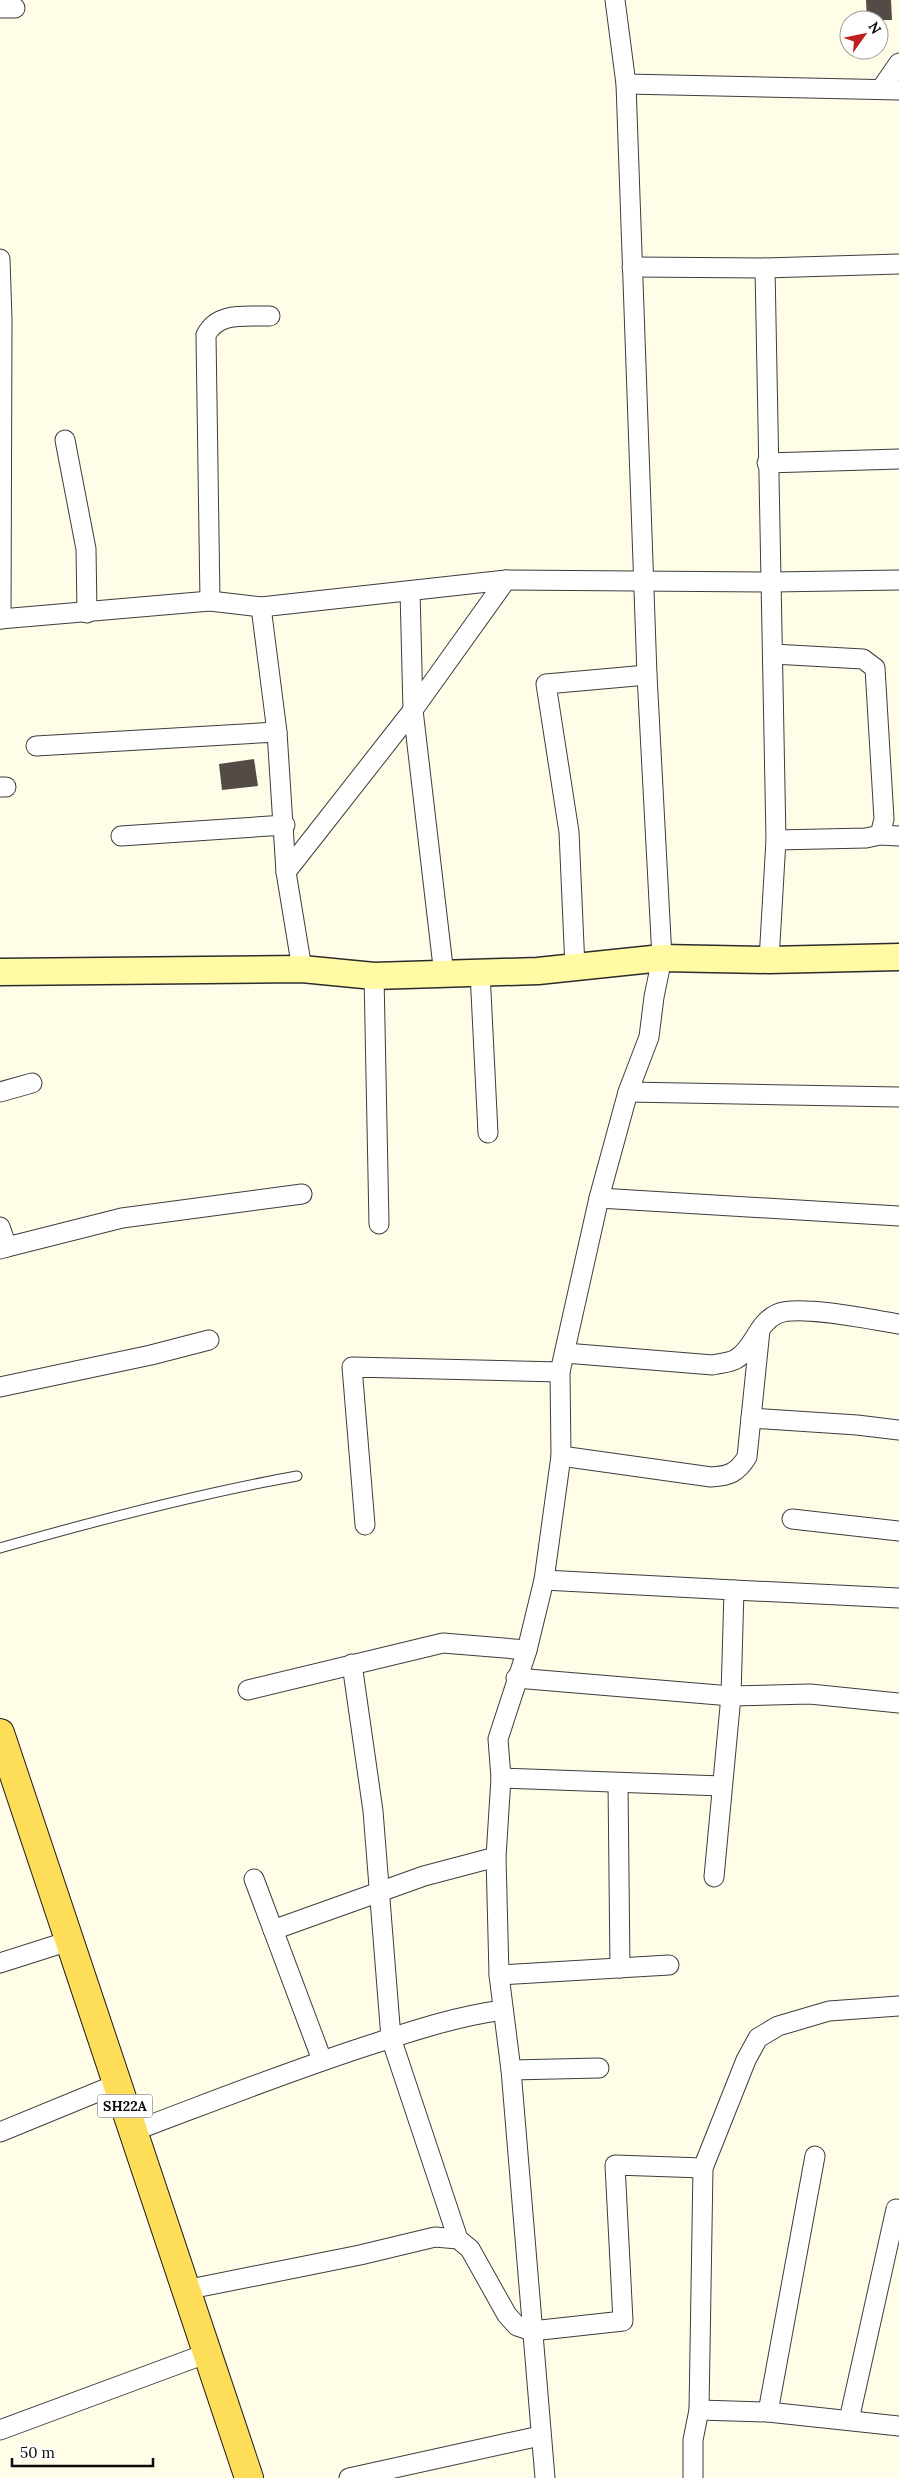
<svg xmlns="http://www.w3.org/2000/svg" width="899" height="2478" viewBox="0 0 899 2478" font-family="Lora,serif">
  <rect width="100%" height="100%" fill="#fffce8"/>
  <!-- building -->
  <g fill="#534c46">
    <polygon points="866,0 891,0 892,20 867,20"/>
    <polygon points="254,759 258,786 222,790 219,764"/>
  </g>
  <g fill="none" stroke-linecap="round" stroke-linejoin="round">
    <defs>
      <path id="lane" d="M0,1548C98,1520 196,1494 297,1476"/>
      <g id="street">
        <polyline points="0,8 15,8"/>
        <polyline points="626,84 899,90"/>
        <polyline points="881,89 899,63"/>
        <polyline points="0,259 2,320 1,619"/>
        <polyline points="632,267 765,268 899,264"/>
        <polyline points="765,268 776,840 769,960"/>
        <polyline points="65,440 86,549 87,613"/>
        <polyline points="767,463 899,459"/>
        <polyline points="410,591 413,710 444,975"/>
        <path d="M210,601L206,335C218,311 247,317 270,316"/>
        <polyline points="261,607 277,732"/>
        <polyline points="0,619 210,601 261,607 506,580 773,582 899,580"/>
        <polyline points="773,654 863,659 875,668 884,819 880,835 866,838 776,840"/>
        <polyline points="36,746 277,732 286,872 302,969"/>
        <polyline points="0,787 6,787"/>
        <polyline points="880,835 899,836"/>
        <polyline points="121,836 285,825"/>
        <polyline points="286,872 413,710 506,580"/>
        <polyline points="575,968 569,832 546,684 647,675"/>
        <polyline points="480,972 488,1133"/>
        <polyline points="374,976 379,1224"/>
        <polyline points="0,1092 32,1083"/>
        <polyline points="628,1092 899,1097"/>
        <polyline points="599,1198 899,1216"/>
        <polyline points="0,1227 7,1247 0,1249"/>
        <polyline points="7,1247 122,1218 302,1194"/>
        <path d="M565,1353L713,1365C720,1363 730,1363 736,1359C754,1349 757,1323 777,1314C798,1304 873,1320 899,1324"/>
        <polyline points="0,1387 151,1355 209,1340"/>
        <polyline points="751,1418 857,1425 899,1430"/>
        <path d="M561,1456L711,1477C729,1476 737,1473 747,1457L760,1330"/>
        <polyline points="792,1519 899,1531"/>
        <polyline points="365,1525 352,1367 560,1372"/>
        <polyline points="544,1580 734,1590 731,1696 714,1877"/>
        <polyline points="734,1590 899,1598"/>
        <polyline points="352,1664 373,1811 391,2038 458,2239"/>
        <polyline points="516,1678 731,1696 810,1694 899,1703"/>
        <polyline points="248,1690 443,1643 527,1650"/>
        <polyline points="501,1778 722,1786"/>
        <polyline points="618,1783 620,1968"/>
        <polyline points="254,1879 322,2060"/>
        <polyline points="273,1930 424,1876 496,1857"/>
        <polyline points="0,1963 69,1941"/>
        <polyline points="499,1975 669,1965"/>
        <polyline points="511,2070 599,2068"/>
        <path d="M134,2131C214,2101 294,2069 376,2043C418,2029 459,2016 503,2010"/>
        <polyline points="0,2132 117,2084"/>
        <polyline points="185,2290 360,2255 435,2237 458,2239 470,2249 507,2315 517,2326 532,2331 623,2321 615,2165 703,2168"/>
        <polyline points="699,2410 768,2412 899,2426"/>
        <polyline points="768,2412 815,2156"/>
        <polyline points="849,2420 896,2209"/>
        <polyline points="0,2430 208,2353"/>
        <polyline points="349,2478 540,2436"/>
        <polyline points="545,2478 511,2070 499,1975 496,1857 501,1778 498,1739 527,1650 544,1580 561,1456 560,1372 599,1198 628,1092 649,1037 654,997 662,958 647,675 626,84 615,0"/>
        <polyline points="693,2478 693,2440 699,2410 703,2168 746,2060 758,2038 778,2026 829,2011 899,2006"/>
      </g>
      <polyline id="secondary" points="0,972 302,969 374,976 538,971 662,958 769,960 899,957"/>
      <polyline id="primary" points="0,1733 249,2478"/>
    </defs>
    <!-- lane casing -->
    <use href="#lane" stroke="#3d3d3d" stroke-width="11"/>
    <!-- street casing -->
    <use href="#street" stroke="#3d3d3d" stroke-width="21"/>
    <!-- secondary casing -->
    <use href="#secondary" stroke="#2c2c2c" stroke-width="29"/>
    <!-- primary casing -->
    <use href="#primary" stroke="#1b1b1b" stroke-width="30"/>
    <!-- lane -->
    <use href="#lane" stroke="#fff" stroke-width="9"/>
    <!-- street -->
    <use href="#street" stroke="#fff" stroke-width="19"/>
    <!-- secondary -->
    <use href="#secondary" stroke="#fffaa3" stroke-width="26"/>
    <!-- primary -->
    <use href="#primary" stroke="#fede59" stroke-width="28"/>
  </g>
  <g text-anchor="middle" dominant-baseline="central" stroke-width="5" stroke-linejoin="round" paint-order="stroke">
    <!-- shield labels -->
    <rect fill="#fff" stroke="#545454" stroke-width="1" x="97.5" y="2094.5" width="55" height="23" rx="4"/>
    <g font-size="14" font-weight="bold" fill="#0a0a0a">
      <text x="125" y="2106">SH22A</text>
    </g>
  </g>
  <!-- north arrow -->
  <g transform="translate(864 35) rotate(57)"><circle r="24" fill="#ffffff" stroke="#9d9d9d"/>
  <path d="M0-4L9 19L0 12L-9 19Z" fill="#be201f"/>
  <text y="-8" font-size="14" font-weight="bold" text-anchor="middle" fill="#0a0a0a">N</text>
  </g>
  <!-- scale -->
  <path d="M12 2458v8h141v-8" fill="none" stroke="#0a0a0a" stroke-width="2.5"/>
  <text x="20" y="2458" font-size="15" fill="#0a0a0a" stroke="#ffffff" stroke-width="4" paint-order="stroke">50 m</text>
</svg>
